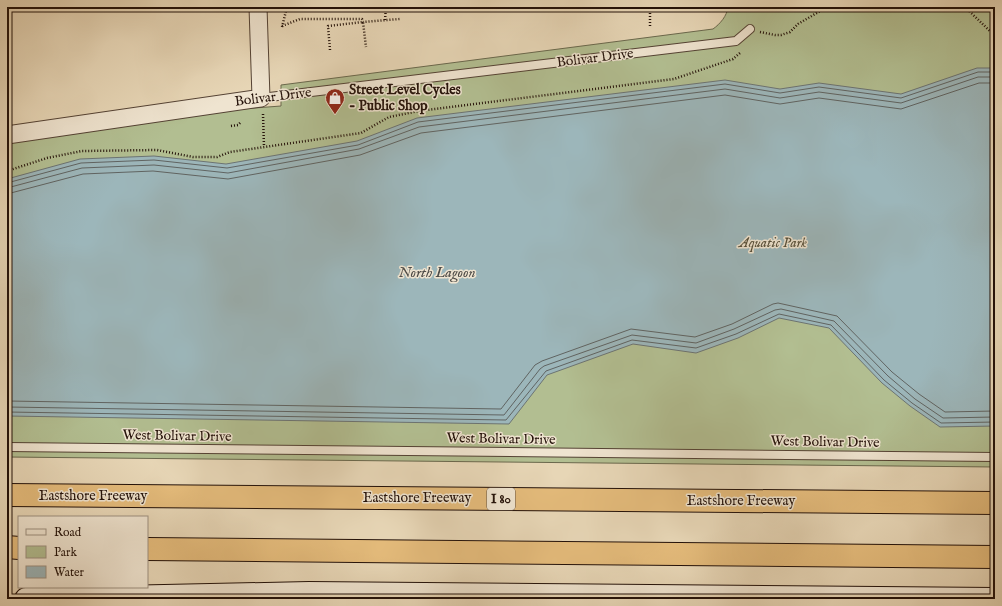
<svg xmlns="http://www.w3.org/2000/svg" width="1002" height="606" viewBox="0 0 1002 606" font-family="'IM FELL English',serif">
  <rect width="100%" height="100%" fill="#e7d6b6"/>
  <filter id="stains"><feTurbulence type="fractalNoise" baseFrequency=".005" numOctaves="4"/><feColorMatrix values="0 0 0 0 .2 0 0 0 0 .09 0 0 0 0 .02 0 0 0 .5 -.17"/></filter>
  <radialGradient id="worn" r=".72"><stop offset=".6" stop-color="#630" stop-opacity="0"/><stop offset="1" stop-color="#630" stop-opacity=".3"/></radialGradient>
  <!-- green -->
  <path fill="#b2be91" stroke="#6a684d" d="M728,7H995V467L7,457V142L228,110L281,106V85L713,29C720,24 727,16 728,7Z"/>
  <!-- water -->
  <polygon fill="#9cb6ba" stroke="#6c7473" points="977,68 995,68 995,426 940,427 910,406 882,383 829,328 779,318 738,338 696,353 633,344 547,375 509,424 7,416 7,179 80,159 154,156 226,164 357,141 417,118 725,80 780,89 819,83 901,94"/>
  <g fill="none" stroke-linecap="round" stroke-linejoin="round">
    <!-- shore -->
    <g stroke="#606462" stroke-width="1">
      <polyline points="7,183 81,163 154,160 227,168 358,145 418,122 725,84 780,93 819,87 901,98 978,72 995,72"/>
      <polyline points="7,188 82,168 154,165 228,173 359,149 419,127 725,89 780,98 819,92 901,103 978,77 995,77"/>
      <polyline points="7,194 83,174 153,171 228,179 360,155 421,133 725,95 780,104 819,98 901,109 979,83 995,83"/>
      <polyline points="7,401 501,409 535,365 542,361 631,329 695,337 732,324 773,304 778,303 837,316 892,372 919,394 945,412 995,411"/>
      <polyline points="7,407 504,415 540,369 544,366 632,335 696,343 734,329 775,310 781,309 834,321 888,376 915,399 943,418 995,417"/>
      <polyline points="7,412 506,420 546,371 632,340 696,348 736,334 779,314 831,325 884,380 912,403 941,423 995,422"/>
    </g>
    <defs>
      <g id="lane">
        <polyline points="261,98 736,41 750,29"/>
        <polyline points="7,447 995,457"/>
      </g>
      <polyline id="street" points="7,135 261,98 258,7"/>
      <polyline id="secondary" points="26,599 309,593 995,599"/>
      <g id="highway">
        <polyline points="7,495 995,503"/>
        <polyline points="7,547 19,548"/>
        <polyline points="147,549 995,557"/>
      </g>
    </defs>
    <!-- lane casing -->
    <use href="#lane" stroke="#544234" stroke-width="10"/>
    <!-- street casing -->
    <use href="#street" stroke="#544234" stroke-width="19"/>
    <!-- secondary casing -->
    <use href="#secondary" stroke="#231109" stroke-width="24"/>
    <!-- highway casing -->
    <use href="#highway" stroke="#231109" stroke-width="24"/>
    <!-- path -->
    <g stroke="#231109" stroke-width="2.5" stroke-dasharray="1 2" stroke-linecap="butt">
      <polyline points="650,7 650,26"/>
      <polyline points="965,7 995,36"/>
      <polyline points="385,20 386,7"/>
      <polyline points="282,26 300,19 362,19 363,22 400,19"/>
      <polyline points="282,27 287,7"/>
      <polyline points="760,32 775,35 781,35 790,32 798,24 827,7"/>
      <polyline points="330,50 328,26 363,22 366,47"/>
      <polyline points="263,114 264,147"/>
      <polyline points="231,126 238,125 241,122"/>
      <polyline points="7,171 47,158 82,151 157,150 193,157 217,157 230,152 361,133 389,117 419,111 674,79 733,59 740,53"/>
    </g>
    <!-- lane -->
    <use href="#lane" stroke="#efe4d0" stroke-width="8"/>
    <!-- street -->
    <use href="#street" stroke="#efe4d0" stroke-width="17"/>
    <!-- secondary -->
    <use href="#secondary" stroke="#efe4d0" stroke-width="22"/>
    <!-- highway -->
    <use href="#highway" stroke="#e4bb7b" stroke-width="22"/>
  </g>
  <!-- icons -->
  <defs>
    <symbol id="shop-pin" viewBox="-11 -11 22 30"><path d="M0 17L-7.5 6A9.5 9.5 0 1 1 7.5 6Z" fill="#8f2418" stroke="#efe4d0"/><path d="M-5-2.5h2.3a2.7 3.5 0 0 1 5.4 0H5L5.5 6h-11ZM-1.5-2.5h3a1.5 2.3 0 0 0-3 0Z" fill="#fff"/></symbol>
  </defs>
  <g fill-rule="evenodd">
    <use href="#shop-pin" x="324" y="87" width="22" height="30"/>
  </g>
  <g text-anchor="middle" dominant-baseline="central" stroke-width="3" stroke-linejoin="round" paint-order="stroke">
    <!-- shield labels -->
    <rect fill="#efe4d0" stroke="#605045" stroke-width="1" x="487" y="488" width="28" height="22" rx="3"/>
    <g font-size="13" font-weight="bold" fill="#231109">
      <text x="501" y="499">I 80</text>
    </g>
    <!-- street labels -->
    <g font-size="14" fill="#231109" stroke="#efe4d0">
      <text transform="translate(595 58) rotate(-7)">Bolivar Drive</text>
      <text transform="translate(273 97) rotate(-7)">Bolivar Drive</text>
      <text transform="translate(177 436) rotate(1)">West Bolivar Drive</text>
      <text transform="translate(501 439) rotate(1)">West Bolivar Drive</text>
      <text transform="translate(825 442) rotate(1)">West Bolivar Drive</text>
      <text x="93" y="496">Eastshore Freeway</text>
      <text x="417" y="498">Eastshore Freeway</text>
      <text x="741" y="501">Eastshore Freeway</text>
    </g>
    <!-- poi labels -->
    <g font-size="14" font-weight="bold" fill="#231109" stroke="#efe4d0" text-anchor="start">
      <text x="349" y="90">Street Level Cycles<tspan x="349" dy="16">- Public Shop</tspan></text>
    </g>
    <!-- park labels -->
    <g font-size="14" font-style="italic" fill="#554e39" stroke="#efe4d0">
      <text x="773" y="243">Aquatic Park</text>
    </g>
    <!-- water labels -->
    <g font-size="15" font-style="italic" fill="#4d4b47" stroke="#efe4d0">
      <text x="437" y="272">North Lagoon</text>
    </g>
  </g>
  <!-- margin -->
  <rect width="1002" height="606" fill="none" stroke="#e7d6b6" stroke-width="24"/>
  <rect x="8" y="8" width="986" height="590" fill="none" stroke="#231109" stroke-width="2"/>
  <rect x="12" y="12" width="978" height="582" fill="none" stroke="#231109"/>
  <!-- legend -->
  <rect x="18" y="516" width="130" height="72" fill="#efe4d0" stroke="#9d9080"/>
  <rect x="26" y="529" width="20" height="6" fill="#efe4d0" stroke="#9d9080"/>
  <text x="54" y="536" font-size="12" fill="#231109">Road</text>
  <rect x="26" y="546" width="20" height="12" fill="#b2be91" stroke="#9d9080"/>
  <text x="54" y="556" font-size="12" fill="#231109">Park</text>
  <rect x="26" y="566" width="20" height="12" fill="#9cb6ba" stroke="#9d9080"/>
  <text x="54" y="576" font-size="12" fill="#231109">Water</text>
  <rect width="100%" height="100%" filter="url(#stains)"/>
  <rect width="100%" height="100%" fill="url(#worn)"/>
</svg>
